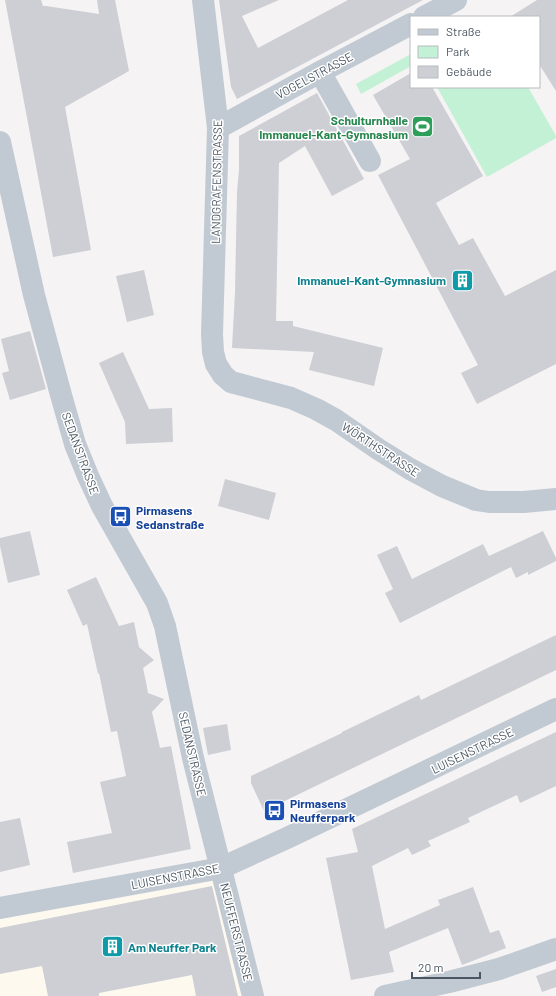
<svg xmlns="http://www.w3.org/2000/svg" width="556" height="996" viewBox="0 0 556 996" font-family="Barlow,sans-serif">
  <rect width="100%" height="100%" fill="#f5f3f3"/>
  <!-- commercial -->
  <polygon fill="#fdf9ef" points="215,881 244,996 0,996 0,919"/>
  <!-- green -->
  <g fill="#c3f1d5">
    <polygon points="411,54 411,66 361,94 356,84"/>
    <polygon points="437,87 528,87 556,136 556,138 487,177"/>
  </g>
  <!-- building -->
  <g fill="#cdcfd5">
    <polygon points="5,0 41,0 43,6 46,6 99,14 97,0 115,0 129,71 65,107 91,250 53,257"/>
    <polygon points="219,0 279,0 242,16 258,48 348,0 423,0 237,99 231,87"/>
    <polygon points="537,0 556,0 556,91 539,64 539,17 510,17"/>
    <polygon points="411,73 411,87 432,87 483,176 436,203 459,245 473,238 505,296 556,270 556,364 477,404 461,373 478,365 378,175 410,159 373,95"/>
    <polygon points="317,93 364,179 332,196 305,146 279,163 276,321 293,321 293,326 383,348 374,386 309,370 314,352 232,348 235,292 237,192 239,170 239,136"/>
    <polygon points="144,270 154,315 127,322 116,276"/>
    <polygon points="30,331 46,389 10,400 2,373 9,371 1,339"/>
    <polygon points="123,352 149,409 172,408 173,442 126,444 125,422 99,363"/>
    <polygon points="225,479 276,493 269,520 218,506"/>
    <polygon points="30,531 40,575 8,583 0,546 0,538"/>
    <polygon points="543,531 556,558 556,561 528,575 528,572 516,578 511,567 400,623 385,593 393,589 377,555 397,546 412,579 483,544 489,556"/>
    <polygon points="96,577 119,626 134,622 139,647 154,660 143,668 146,682 148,693 164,699 152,712 160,748 171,746 191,849 73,873 67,842 112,833 100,782 126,776 117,731 111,732 99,673 98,674 87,624 83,626 67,590"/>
    <polygon points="556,635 556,670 264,811 251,783 251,776 342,733 342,732 419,695 421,700"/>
    <polygon points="227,724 231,750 208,755 203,728"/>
    <polygon points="556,732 556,786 520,803 517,795 468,818 470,822 428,841 431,846 412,855 408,848 372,866 385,929 440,905 438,900 473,887 490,933 499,930 506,948 462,965 448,928 389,952 394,972 351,980 326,858 358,852 352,829"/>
    <polygon points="20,818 30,865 0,872 0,822"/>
    <polygon points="212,886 238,996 196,996 192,975 99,993 99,996 48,996 42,966 0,974 0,928"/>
    <polygon points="556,969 556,987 542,992 536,976"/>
  </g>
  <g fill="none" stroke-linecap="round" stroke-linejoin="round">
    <!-- street -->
    <g stroke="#c1cad2" stroke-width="22">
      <polyline points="203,0 218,128 212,334 213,352 216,364 223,375 231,382 291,398 316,409 336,420 378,449 410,469 442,486 476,500 489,502 524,502 556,499"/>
      <polyline points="424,17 456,0"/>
      <polyline points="320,72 370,161"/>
      <polyline points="218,128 320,72 411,24"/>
      <polyline points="0,142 34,295 61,395 75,444 88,476 102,506 157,603 165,626 193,758 253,996"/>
      <polyline points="0,908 221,868 287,838 556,709"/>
      <polyline points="385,996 449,982 499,969 556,949"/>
    </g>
  </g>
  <!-- icons -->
  <defs>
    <symbol id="stadium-square" viewBox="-11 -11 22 22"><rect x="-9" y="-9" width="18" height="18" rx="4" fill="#2e9e5b" stroke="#fff"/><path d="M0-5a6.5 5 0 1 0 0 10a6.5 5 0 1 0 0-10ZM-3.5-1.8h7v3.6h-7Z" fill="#fff"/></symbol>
    <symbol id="building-square" viewBox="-11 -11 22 22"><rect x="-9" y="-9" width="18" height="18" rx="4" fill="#0f9aa8" stroke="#fff"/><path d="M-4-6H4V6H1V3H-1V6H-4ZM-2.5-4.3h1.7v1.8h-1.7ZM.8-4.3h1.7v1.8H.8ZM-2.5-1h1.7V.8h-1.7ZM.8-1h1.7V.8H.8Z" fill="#fff"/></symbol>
    <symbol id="bus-square" viewBox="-11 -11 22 22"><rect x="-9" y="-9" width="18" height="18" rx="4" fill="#1a4fb4" stroke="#fff"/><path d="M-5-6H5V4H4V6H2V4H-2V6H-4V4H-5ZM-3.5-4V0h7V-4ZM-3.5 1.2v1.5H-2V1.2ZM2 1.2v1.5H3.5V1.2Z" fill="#fff"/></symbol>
  </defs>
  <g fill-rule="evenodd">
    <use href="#stadium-square" x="410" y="114" width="25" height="25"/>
    <use href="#building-square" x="450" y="268" width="25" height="25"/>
    <use href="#bus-square" x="108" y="504" width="25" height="25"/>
    <use href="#bus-square" x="262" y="798" width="25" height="25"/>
    <use href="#building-square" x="100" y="934" width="25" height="25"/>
  </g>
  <g text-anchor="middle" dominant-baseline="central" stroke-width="3" stroke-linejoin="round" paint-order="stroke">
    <!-- street labels -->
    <g font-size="12" fill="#4a5661" stroke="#fff">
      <text transform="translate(314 75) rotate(-28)">VOGELSTRASSE</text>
      <text transform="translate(216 182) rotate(-89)">LANDGRAFENSTRASSE</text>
      <text transform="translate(381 449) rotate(33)">WÖRTHSTRASSE</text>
      <text transform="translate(81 453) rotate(70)">SEDANSTRASSE</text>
      <text transform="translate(472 750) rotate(-26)">LUISENSTRASSE</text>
      <text transform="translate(193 754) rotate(77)">SEDANSTRASSE</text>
      <text transform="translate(175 876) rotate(-11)">LUISENSTRASSE</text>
      <text transform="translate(237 932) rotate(76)">NEUFFERSTRASSE</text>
    </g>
    <!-- leisure labels -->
    <g font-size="12" font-weight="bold" fill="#27864d" stroke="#fff" text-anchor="end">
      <text x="408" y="120">Schulturnhalle<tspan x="408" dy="14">Immanuel-Kant-Gymnasium</tspan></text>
    </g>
    <!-- culture labels -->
    <g font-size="12" font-weight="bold" fill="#0d838f" stroke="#fff" text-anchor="end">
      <text x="446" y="280">Immanuel-Kant-Gymnasium</text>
      <text x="128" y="947" text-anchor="start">Am Neuffer Park</text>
    </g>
    <!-- transit labels -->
    <g font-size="12" font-weight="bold" fill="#164399" stroke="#fff" text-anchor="start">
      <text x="136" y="510">Pirmasens<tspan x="136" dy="14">Sedanstraße</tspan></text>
      <text x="290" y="803">Pirmasens<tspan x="290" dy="14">Neufferpark</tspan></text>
    </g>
  </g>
  <!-- legend -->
  <rect x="410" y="16" width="130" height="72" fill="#ffffff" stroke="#b7bbc0"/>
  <rect x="418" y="29" width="20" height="6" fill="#c1cad2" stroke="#b7bbc0"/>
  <text x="446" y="36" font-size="12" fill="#4a5661">Straße</text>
  <rect x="418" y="46" width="20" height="12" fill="#c3f1d5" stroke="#b7bbc0"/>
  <text x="446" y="56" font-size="12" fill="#4a5661">Park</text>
  <rect x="418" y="66" width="20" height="12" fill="#cdcfd5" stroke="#b7bbc0"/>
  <text x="446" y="76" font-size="12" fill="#4a5661">Gebäude</text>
  <!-- scale -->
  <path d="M412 972v6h68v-6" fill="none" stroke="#4a5661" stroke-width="2"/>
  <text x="418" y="972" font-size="12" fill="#4a5661" stroke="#ffffff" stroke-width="3" paint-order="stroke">20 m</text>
</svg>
